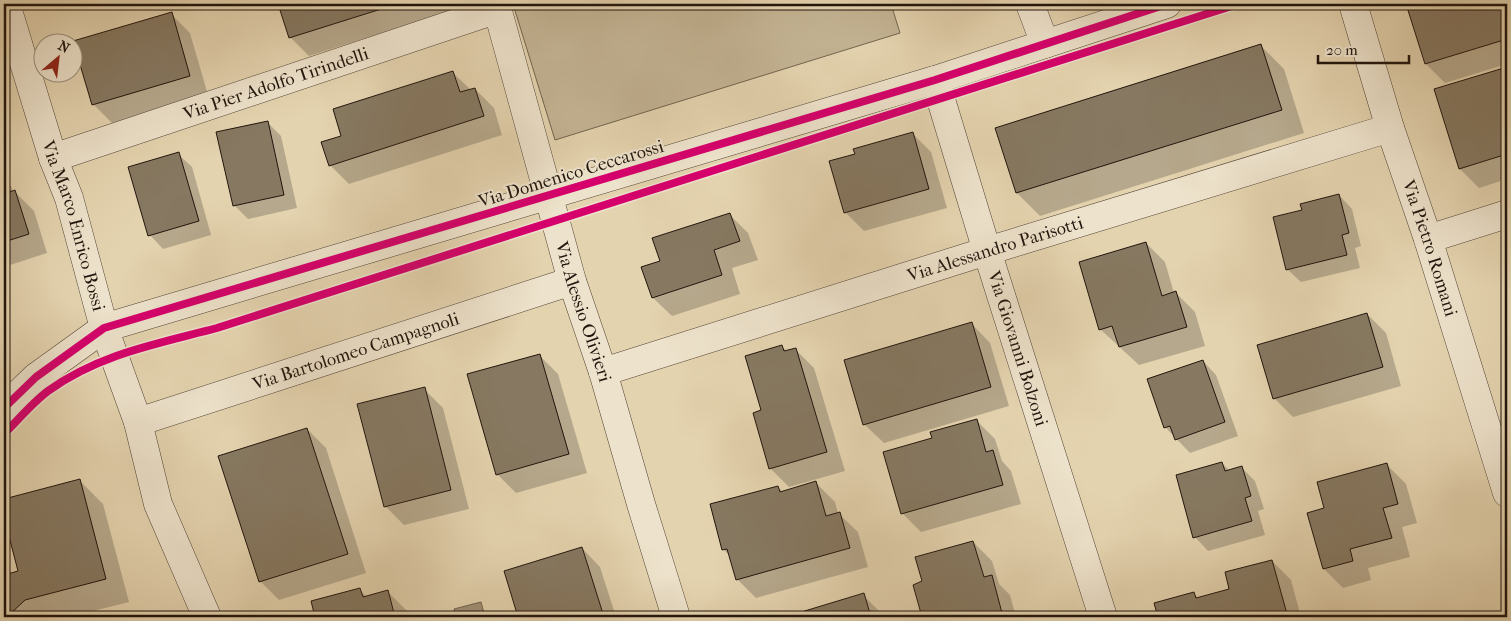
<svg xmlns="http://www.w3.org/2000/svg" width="1511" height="621" viewBox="0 0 1511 621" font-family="'IM FELL French Canon',serif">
  <rect width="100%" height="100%" fill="#e4d3af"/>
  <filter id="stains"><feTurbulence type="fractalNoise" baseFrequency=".004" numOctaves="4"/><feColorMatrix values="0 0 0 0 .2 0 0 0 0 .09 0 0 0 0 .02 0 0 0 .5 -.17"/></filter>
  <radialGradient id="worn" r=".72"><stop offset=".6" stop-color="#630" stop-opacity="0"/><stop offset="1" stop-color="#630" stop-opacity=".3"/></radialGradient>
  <!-- green -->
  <polygon fill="#c3b393" stroke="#726450" points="513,4 891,4 900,33 555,140"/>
  <!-- water -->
  <polygon fill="#a29278" stroke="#6e604d" points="481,602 485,617 456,617 454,609"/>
  <!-- shadow -->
  <g fill="#0003">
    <polygon points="279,4 473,4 309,56 290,37"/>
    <polygon points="1408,4 1507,4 1507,64 1445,83 1426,64"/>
    <polygon points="171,14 190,33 208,95 112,123 93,104"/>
    <polygon points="1261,46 1284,69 1304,133 1040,216 1017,193"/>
    <polygon points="1507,68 1507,179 1479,188 1460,169 1436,90"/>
    <polygon points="452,72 471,90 475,89 494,108 502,135 349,184 330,165 343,137"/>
    <polygon points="267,122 281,136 297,208 248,219 234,205"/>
    <polygon points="912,133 931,152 947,208 864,231 845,212 857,155"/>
    <polygon points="178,154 192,167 211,235 163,249 150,235"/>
    <polygon points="4,178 11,186 13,192 15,192 34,211 47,253 4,267"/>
    <polygon points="1339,195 1352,209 1361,246 1355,248 1360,268 1301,282 1287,269"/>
    <polygon points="729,214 748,233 758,260 732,268 740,294 672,316 653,298 662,262"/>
    <polygon points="1146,243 1165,262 1174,293 1176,293 1195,312 1205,346 1139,365 1100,329"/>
    <polygon points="1367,314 1386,333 1401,386 1293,417 1274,398"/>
    <polygon points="972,324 990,343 1009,406 884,443 865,425"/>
    <polygon points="782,347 787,351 795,349 814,368 845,471 789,487 770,468 763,411"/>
    <polygon points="539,355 558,374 587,473 516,493 497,474"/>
    <polygon points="1203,361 1216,375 1238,436 1190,453 1166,428 1149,380"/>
    <polygon points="424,389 443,408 469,509 404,525 385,506"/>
    <polygon points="976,420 995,439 1002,461 1011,471 1021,504 921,532 902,513 933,439"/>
    <polygon points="307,429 326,448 366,573 279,600 260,581"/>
    <polygon points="1222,463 1230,471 1242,468 1255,481 1264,509 1258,511 1265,535 1208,551 1195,537"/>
    <polygon points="1387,465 1406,484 1417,523 1402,527 1410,557 1368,568 1371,580 1343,588 1324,569 1325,509"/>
    <polygon points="80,481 103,504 129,602 69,617 4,617 4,577 20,572 4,512 4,500"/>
    <polygon points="816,483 835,502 838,513 858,532 868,567 756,598 737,579 730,556 723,549 778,487 783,492"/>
    <polygon points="973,542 992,561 999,584 1010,595 1016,617 923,617 914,585 924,582"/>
    <polygon points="582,548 600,567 616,617 520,617 505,572"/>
    <polygon points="1272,561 1291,580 1301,617 1159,617 1156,604 1194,594 1199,599 1231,590"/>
    <polygon points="360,590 367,597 388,592 407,611 408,617 317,617 313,602"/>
    <polygon points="863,595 882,614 883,617 800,617 799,614"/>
  </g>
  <!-- building -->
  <g fill="#867861" stroke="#21150d">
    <polygon points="278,4 397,4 289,38"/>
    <polygon points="1406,4 1507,4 1507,39 1425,64"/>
    <polygon points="172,12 190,76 92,105 73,41"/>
    <polygon points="1261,44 1282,110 1016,193 995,128"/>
    <polygon points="1507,67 1507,154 1459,169 1434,89"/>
    <polygon points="453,71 460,92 475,88 484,116 329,166 321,142 341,136 333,109"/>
    <polygon points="268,121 284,195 233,206 216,132"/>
    <polygon points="913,132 929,189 844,213 829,161 855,154 853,149"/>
    <polygon points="179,152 199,221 148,236 128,167"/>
    <polygon points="15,190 29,234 4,242 4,194"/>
    <polygon points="1339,194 1349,233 1342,235 1347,255 1286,270 1273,217 1302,210 1300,204"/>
    <polygon points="730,213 740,241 714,250 722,275 652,298 641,267 660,261 652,238"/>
    <polygon points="1146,242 1162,296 1176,291 1187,327 1119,347 1112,326 1099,330 1079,262"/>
    <polygon points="1367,313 1383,367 1273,399 1257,345"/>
    <polygon points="972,322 991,387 863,425 844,360"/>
    <polygon points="782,345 784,351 796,348 827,452 769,469 753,413 761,410 745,356"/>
    <polygon points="540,354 569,454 496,475 467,374"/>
    <polygon points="1203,360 1225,422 1175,440 1170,426 1164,428 1147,379"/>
    <polygon points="425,387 451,490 384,507 357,404"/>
    <polygon points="977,419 986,452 993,450 1003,485 901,514 883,452 932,438 930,432"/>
    <polygon points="307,428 348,554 259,582 218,456"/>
    <polygon points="1222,462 1225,471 1242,466 1251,496 1245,498 1252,521 1193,538 1176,475"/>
    <polygon points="1387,463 1398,504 1383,508 1392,538 1350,549 1353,561 1323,569 1307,513 1324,508 1317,482"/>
    <polygon points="80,479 106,579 25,600 7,617 4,617 4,575 18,571 4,517 4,499"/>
    <polygon points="816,481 826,516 840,512 850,548 736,580 727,549 722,550 710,504 778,486 780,492"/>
    <polygon points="973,541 984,577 992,575 1002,613 986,617 922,617 913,585 922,581 915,557"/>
    <polygon points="582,547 604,617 518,617 504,571"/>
    <polygon points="1272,560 1287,614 1274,617 1158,617 1154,603 1194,592 1196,598 1229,589 1225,572"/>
    <polygon points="360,588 363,597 388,590 395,617 315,617 311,601"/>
    <polygon points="864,593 871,617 799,617 798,613"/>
  </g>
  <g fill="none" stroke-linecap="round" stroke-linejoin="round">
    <defs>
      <g id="minor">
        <path id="s1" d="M6,4L53,158L69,198L104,328L138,422L158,504L207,617"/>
        <path id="s2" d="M496,4L572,281L603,372L641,504L676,617"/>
        <polyline points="1030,4 1045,44"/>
        <path id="s3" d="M1353,4L1390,128L1428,239L1507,493"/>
        <path id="s4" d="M935,80L987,251L1103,617"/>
        <path id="s5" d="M53,158L498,9"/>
        <polyline points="1428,239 1507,214"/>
        <path id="s6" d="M603,372L987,251L1390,128"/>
        <polyline points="4,408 36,377 104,328 935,80 1167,4"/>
        <path id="s7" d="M138,422L572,281"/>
      </g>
    </defs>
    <!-- minor casing -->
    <use href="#minor" stroke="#524436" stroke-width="29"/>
    <!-- minor -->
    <use href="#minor" stroke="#ede2cb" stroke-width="28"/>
    <defs>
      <g id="cycleway">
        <polyline points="4,408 36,377 104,328 935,80 1167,4"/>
        <path d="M4,434C18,420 32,403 48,391C99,354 157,344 217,328L1238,4"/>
      </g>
    </defs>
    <!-- cycleway casing -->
    <use href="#cycleway" stroke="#ede2cb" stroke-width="11"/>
    <!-- cycleway -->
    <use href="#cycleway" stroke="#d6006c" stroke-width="8"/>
  </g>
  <g text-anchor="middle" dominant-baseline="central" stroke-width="4" stroke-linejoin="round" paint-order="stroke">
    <!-- street labels -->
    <g font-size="18" fill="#21150d" stroke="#ede2cb">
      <text stroke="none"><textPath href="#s5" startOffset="235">Via Pier Adolfo Tirindelli</textPath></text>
      <text transform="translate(571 174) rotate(-17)">Via Domenico Ceccarossi</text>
      <text stroke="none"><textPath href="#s1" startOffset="232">Via Marco Enrico Bossi</textPath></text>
      <text stroke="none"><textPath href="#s3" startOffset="256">Via Pietro Romani</textPath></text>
      <text stroke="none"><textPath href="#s6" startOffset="411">Via Alessandro Parisotti</textPath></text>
      <text stroke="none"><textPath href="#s2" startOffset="320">Via Alessio Olivieri</textPath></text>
      <text stroke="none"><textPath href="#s4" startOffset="281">Via Giovanni Bolzoni</textPath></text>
      <text stroke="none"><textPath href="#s7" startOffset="229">Via Bartolomeo Campagnoli</textPath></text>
    </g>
  </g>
  <!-- margin -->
  <rect width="1511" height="621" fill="none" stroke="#e4d3af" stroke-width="20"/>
  <rect x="5" y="5" width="1501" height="611" fill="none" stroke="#21150d" stroke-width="2.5"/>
  <rect x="10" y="10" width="1491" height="601" fill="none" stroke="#21150d"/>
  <!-- north arrow -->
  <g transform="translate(58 58) rotate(28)"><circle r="24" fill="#ede2cb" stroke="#9b907f"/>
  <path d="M0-4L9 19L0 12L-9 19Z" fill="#8f2418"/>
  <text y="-8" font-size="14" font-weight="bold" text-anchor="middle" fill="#21150d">N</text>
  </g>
  <!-- scale -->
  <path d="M1318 55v8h91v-8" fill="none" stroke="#21150d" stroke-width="2.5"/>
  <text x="1326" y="55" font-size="15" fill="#21150d" stroke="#ede2cb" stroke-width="4" paint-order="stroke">20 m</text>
  <rect width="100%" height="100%" filter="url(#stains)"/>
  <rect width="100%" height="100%" fill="url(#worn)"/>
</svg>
